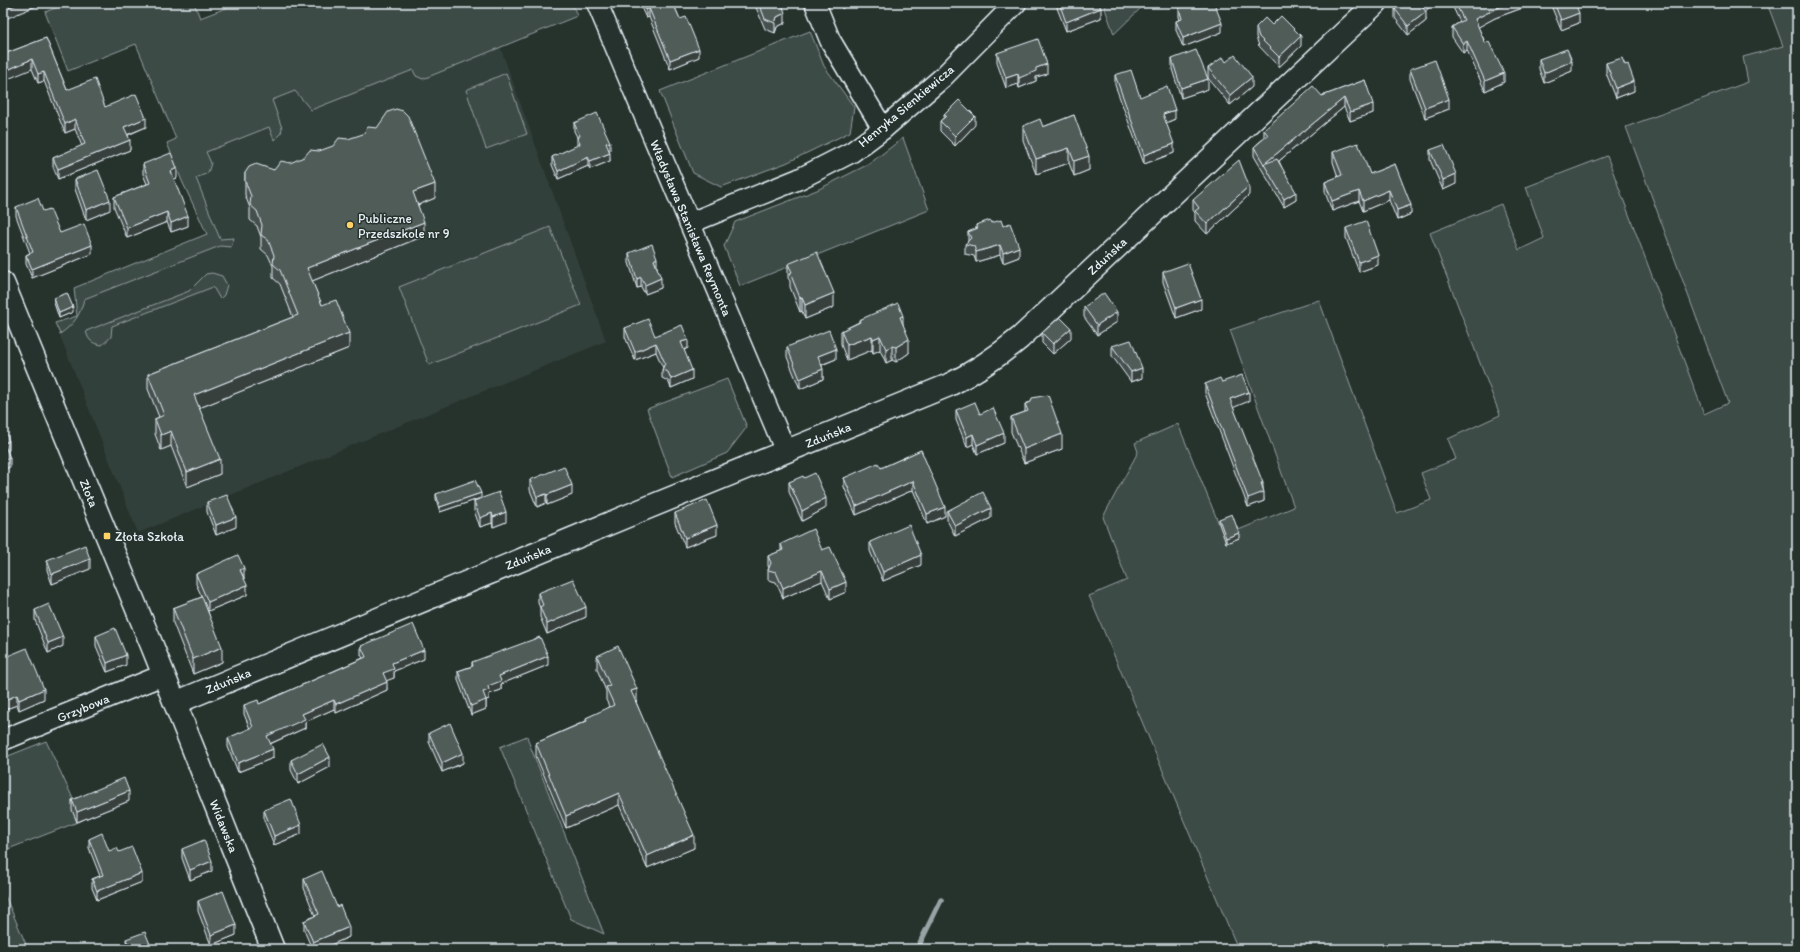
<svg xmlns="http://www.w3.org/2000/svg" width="1800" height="952" viewBox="0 0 1800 952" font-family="Itim,sans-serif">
  <rect width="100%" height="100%" fill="#26332d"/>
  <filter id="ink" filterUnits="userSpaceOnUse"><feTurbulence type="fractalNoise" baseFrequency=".025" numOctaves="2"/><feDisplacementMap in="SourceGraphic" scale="8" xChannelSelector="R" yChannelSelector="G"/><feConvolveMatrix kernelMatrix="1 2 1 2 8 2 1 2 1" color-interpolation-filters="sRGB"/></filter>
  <g filter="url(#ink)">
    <!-- built -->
    <polygon fill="#333f3a" points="488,13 606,341 138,533 55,323 77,316 74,288 207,235 182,181 167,143"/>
    <!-- green -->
    <g fill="#3e4b47" stroke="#939ea0">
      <path d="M68,3H194L200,18L239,3H572L577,16L423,79L416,76L413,70L311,110L295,91L272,100L282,128L281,133L274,140L269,127L206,152L211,163L208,173L196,178L220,239L234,238L231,247L220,246L84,299C80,316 74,324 60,334L55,323L77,316L74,288L207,234L182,181L167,143L176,139L136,44L68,71L45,12Z"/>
      <polygon points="1103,3 1146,3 1114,34"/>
      <polygon points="1767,3 1797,3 1797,949 1238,949 1089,596 1127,580 1103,517 1138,452 1135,443 1178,424 1219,524 1236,531 1294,507 1230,330 1319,300 1397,513 1431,500 1421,473 1456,459 1448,439 1500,415 1430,233 1501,204 1519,250 1544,238 1526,187 1607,156 1704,414 1728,403 1626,127 1748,82 1743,57 1783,46"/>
      <polygon points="810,31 824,66 854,107 850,132 786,163 721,187 693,173 660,91"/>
      <polygon points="506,73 527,134 486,149 466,90"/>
      <polygon points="903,138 929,210 740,286 724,246 735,222 817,190 869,164"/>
      <polygon points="550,227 581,305 429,365 399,287"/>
      <path d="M212,273L222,276L227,285L224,295L220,299L213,287L112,326L111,337L102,345C92,344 88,340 86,331L189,291L206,274Z"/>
      <polygon points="727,379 747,427 727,453 672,477 647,409"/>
      <polygon points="527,736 529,743 604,934 571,919 500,747"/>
      <polygon points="46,741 83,820 3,851 3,758"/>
      <polygon points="3,891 28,949 3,949"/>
    </g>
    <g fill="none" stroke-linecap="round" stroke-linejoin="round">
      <!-- stream -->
      <polyline stroke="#98a3a5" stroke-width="5.5" points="917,949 941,900"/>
      <defs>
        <g id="minor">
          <polyline points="597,3 786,452"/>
          <polyline points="815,3 830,40 883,129"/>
          <polyline points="690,223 799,179 852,152 883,129 942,78 1016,3"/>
          <polyline points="3,740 163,675"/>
        </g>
        <g id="tertiary">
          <polyline points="3,283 153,648 273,949"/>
          <path d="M175,703L637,512L949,385C975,372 997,357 1020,338L1376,3"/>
        </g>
      </defs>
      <!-- minor casing -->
      <use href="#minor" stroke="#e8f1f8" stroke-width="23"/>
      <!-- tertiary casing -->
      <use href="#tertiary" stroke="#e8f1f8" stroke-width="25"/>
      <!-- minor -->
      <use href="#minor" stroke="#26332d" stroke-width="20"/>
      <!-- tertiary -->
      <use href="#tertiary" stroke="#26332d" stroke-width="22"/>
    </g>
    <!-- wall -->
    <g fill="#454f4d" stroke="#e8f1f8">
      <polygon points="639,3 673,3 680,19 699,57 670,69 649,17 646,18"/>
      <polygon points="755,3 782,3 785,23 777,27 775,33 765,29 755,5"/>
      <polygon points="1057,3 1099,3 1101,18 1066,31 1057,8"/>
      <polygon points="1402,3 1434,3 1425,11 1426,21 1408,35 1395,18 1395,9"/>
      <polygon points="1451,3 1536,3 1495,18 1478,27 1504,82 1485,91 1467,50 1463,53 1452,37 1452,27 1460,22"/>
      <polygon points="1550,3 1575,3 1579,23 1561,30"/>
      <polygon points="1179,8 1222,32 1183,47 1176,30 1176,21 1180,20 1179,17"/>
      <polygon points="1272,25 1301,46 1279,67 1259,46 1256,37 1256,27"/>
      <polygon points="46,38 67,90 105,107 146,127 128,135 130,150 58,179 53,167 53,158 82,146 75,129 65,133 44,81 38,83 32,69 4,54"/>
      <polygon points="997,53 1047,74 1036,77 1036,81 1019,88 1018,84 1006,88 997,63"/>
      <polygon points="1172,59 1208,89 1181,98 1172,69"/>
      <polygon points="1539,59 1572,71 1544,83 1539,69"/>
      <polygon points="1226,62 1252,87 1230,105 1208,78 1208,68"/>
      <polygon points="1606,63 1625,65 1634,91 1616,98 1606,73"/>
      <polygon points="1410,69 1449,109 1425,118 1410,79"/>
      <polygon points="1115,75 1140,97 1175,119 1166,123 1174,153 1144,164 1115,85"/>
      <polygon points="1365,80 1373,113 1350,121 1344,107 1279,161 1296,200 1284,207 1254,156 1254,147 1264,138 1264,130 1322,96"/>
      <polygon points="944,115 975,125 955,146 940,131 940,121 944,117"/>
      <polygon points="1074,115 1089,170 1074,176 1069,163 1036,174 1023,140 1023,126 1043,127"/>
      <polygon points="574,123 610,150 609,150 610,161 590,169 588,166 558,179 552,165 552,157 577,146 577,137 574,131"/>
      <polygon points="1430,150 1456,184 1443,190 1430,160"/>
      <polygon points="1333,152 1370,174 1395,164 1411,214 1397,220 1389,200 1363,211 1359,201 1332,211 1325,192 1325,182 1338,177 1333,162"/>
      <polygon points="143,164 177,178 174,179 188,226 171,232 167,222 127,238 114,207 114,197 147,184 143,174"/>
      <polygon points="274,170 435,198 418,205 424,236 312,281 322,305 349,348 199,408 220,474 187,487 171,446 161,450 155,434 155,419 159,417 148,389 148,374 293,317 280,284 273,278 273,266 268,255 261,249 261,237 257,226 250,220 250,208 245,195 245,173"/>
      <polygon points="75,179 110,210 86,220 75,189"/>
      <polygon points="1249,195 1207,234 1195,221 1195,213 1193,210 1193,200"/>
      <polygon points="16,207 43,211 60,233 92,254 32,278 26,264 26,255 30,253 16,216"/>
      <polygon points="991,223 1003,226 1019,257 1003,263 1000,255 976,262 974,256 965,254 965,244 968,241 968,232 976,229 976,225"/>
      <polygon points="1346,228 1378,265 1359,272 1346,238"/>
      <polygon points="629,253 657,268 661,288 645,294 641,287 637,288 629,263"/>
      <polygon points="788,264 834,307 805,319 802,311 800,312 790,287 790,281 788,278"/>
      <polygon points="1163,272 1201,309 1176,318 1163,282"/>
      <polygon points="54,298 73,312 59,318 54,303"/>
      <polygon points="1084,307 1117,322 1097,335 1084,317"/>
      <polygon points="859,320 903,324 909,353 896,362 892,360 886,363 880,350 873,353 872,350 847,360 841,345 841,331 859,322"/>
      <polygon points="625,328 655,336 688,348 684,350 692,379 671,388 668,381 662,378 662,370 663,368 656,352 635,360 625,337"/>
      <polygon points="1042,333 1071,338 1053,354 1042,343"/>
      <polygon points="1112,346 1142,378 1131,382 1112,356"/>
      <polygon points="787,347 836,359 822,365 823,379 800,389 787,357"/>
      <polygon points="1222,382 1249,401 1233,407 1263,489 1264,501 1248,507 1205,393 1205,384"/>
      <polygon points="1031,402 1062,449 1024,463 1011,432 1011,417 1025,412 1025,404"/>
      <polygon points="956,410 980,414 1004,443 977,454 973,444 967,447 956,420"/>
      <polygon points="921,450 945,516 927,524 913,490 856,515 844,487 844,478 881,468"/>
      <polygon points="804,478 826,508 802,521 789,492 789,482"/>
      <polygon points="530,480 572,495 547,505 546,503 537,507 530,490"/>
      <polygon points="436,494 481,498 440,512 436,499"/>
      <polygon points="474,501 506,522 493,527 492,523 480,527 474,511"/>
      <polygon points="207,502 236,527 216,535 207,512"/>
      <polygon points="947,511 991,518 955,536 947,520"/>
      <polygon points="675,513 717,535 685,547 675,523"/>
      <polygon points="1219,519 1239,538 1226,543 1219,524"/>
      <polygon points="870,542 921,565 883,581 870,551"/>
      <polygon points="781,544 822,550 846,592 830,599 822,581 783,598 776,582 768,580 768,570 769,568 768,566 768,556 781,551"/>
      <polygon points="47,560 90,569 52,584 47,570"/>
      <polygon points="196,574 244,578 247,595 208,611 222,662 193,674 173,623 173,608 202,597 196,584"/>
      <polygon points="538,593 586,617 547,634 540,617 540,608 538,603"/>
      <polygon points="35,610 63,646 48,653 35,620"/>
      <polygon points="96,636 126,665 107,672 96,646"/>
      <polygon points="361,646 424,659 394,671 394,678 386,680 387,690 336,713 334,709 305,722 305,728 270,744 273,758 238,772 228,747 228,738 250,729 244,714 244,705 259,704 363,658 361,655"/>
      <polygon points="597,656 637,701 636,702 694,848 647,868 619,805 566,828 536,756 536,743 586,721 586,718 610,708 606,700 606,691 597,669"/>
      <polygon points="3,658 44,699 19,710 17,705 3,710"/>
      <polygon points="472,662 548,665 501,684 501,690 489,694 489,699 486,700 486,709 471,715 458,680 458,671 472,666"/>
      <polygon points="429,733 463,763 442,772 429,742"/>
      <polygon points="291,760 330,767 298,784 291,770"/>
      <polygon points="72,800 129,801 77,822 72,810"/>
      <polygon points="264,810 301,834 274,845 264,820"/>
      <polygon points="89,839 109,851 142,882 97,900 92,888 92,879 100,876 89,848"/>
      <polygon points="182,849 212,871 190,880 182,858"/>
      <polygon points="304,879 349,937 321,949 312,949 304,930 304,921 315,916 304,888"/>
      <polygon points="198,901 236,935 211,945 198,911"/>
      <polygon points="126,939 152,949 127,949"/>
    </g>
    <!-- shaded-wall -->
    <g fill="#38403e" stroke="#e8f1f8">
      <polygon points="20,3 41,3 41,4 3,20 3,10"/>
      <polygon points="842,3 849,3 842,9"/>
      <polygon points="1244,3 1250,3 1244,5"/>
      <polygon points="1424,3 1434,3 1421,15 1421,5"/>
      <polygon points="1510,3 1536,3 1495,18 1475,29 1475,19 1495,9"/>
      <polygon points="649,8 649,17 646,18 646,10"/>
      <polygon points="1101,8 1101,18 1066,31 1066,22"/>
      <polygon points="1426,12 1426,21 1408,35 1408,26"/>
      <polygon points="785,13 785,23 777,27 775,33 775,23 777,17"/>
      <polygon points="1579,13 1579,23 1561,30 1561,20"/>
      <polygon points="1222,23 1222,32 1183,47 1183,38"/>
      <polygon points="1301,36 1301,46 1279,67 1279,57"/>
      <polygon points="1467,41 1467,50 1463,53 1463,44"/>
      <polygon points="699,49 699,57 670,69 670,60"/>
      <polygon points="32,59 32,69 3,81 3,72"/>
      <polygon points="1572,61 1572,71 1544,83 1544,73"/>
      <polygon points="1047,64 1047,74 1036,77 1036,81 1019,88 1019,78 1036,68"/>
      <polygon points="44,72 44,81 38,83 38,74"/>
      <polygon points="1504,73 1504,82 1485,91 1485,81"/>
      <polygon points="1018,74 1018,84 1006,88 1006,78"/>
      <polygon points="1252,77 1252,87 1230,105 1230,95"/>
      <polygon points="1208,79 1208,89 1181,98 1181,88"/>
      <polygon points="1634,81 1634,91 1616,98 1616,88"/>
      <polygon points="1344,98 1344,107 1268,170 1264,164"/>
      <polygon points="1449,99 1449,109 1425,118 1425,108"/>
      <polygon points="1373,104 1373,113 1350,121 1350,112"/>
      <polygon points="1175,110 1175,119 1163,124 1163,114"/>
      <polygon points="975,116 975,125 955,146 955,136"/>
      <polygon points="146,118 146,127 124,136 124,127"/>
      <polygon points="75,119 75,129 65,133 65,124"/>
      <polygon points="130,140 130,150 58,179 58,169"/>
      <polygon points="610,142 610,150 606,152 606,143"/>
      <polygon points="1174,144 1174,153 1144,164 1144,155"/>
      <polygon points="1069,148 1069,163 1036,174 1036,159"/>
      <polygon points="610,153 610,161 590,169 590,161"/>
      <polygon points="1089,156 1089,170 1074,176 1074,161"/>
      <polygon points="588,157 588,166 558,179 558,171"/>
      <polygon points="177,168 177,178 171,181 171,171"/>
      <polygon points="1456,174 1456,184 1443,190 1443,180"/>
      <polygon points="435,184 435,198 413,207 413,192"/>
      <polygon points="1249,186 1249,195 1207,234 1207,224"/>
      <polygon points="1389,190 1389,200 1363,211 1363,201"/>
      <polygon points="1359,191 1359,201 1332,211 1332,201"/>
      <polygon points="1296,192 1296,200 1284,207 1284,199"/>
      <polygon points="110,200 110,210 86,220 86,210"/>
      <polygon points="1411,205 1411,214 1397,220 1397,210"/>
      <polygon points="167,212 167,222 127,238 127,228"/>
      <polygon points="188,216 188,226 171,232 171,223"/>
      <polygon points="424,222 424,236 307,283 307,268"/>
      <polygon points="92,245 92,254 32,278 32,269"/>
      <polygon points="1000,245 1000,255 976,262 976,252"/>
      <polygon points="1019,247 1019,257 1003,263 1003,253"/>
      <polygon points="1378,255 1378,265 1359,272 1359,262"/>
      <polygon points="657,258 657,268 654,260"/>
      <polygon points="641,277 641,287 637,288 637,279"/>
      <polygon points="661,278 661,288 645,294 645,285"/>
      <polygon points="834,293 834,307 805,319 805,305"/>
      <polygon points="802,297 802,311 800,312 800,298"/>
      <polygon points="1201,299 1201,309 1176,318 1176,308"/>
      <polygon points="73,307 73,312 59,318 59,313"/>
      <polygon points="1117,312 1117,322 1097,335 1097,325"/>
      <polygon points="903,316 903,330 900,317"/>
      <polygon points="1071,328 1071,338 1053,354 1053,344"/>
      <polygon points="349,333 349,348 194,410 194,395"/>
      <polygon points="872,336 872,350 847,360 847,345"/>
      <polygon points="880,336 880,350 873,353 873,339"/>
      <polygon points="909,339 909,353 896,362 896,347"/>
      <polygon points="688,340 688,348 681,351 681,342"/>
      <polygon points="656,343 656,352 635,360 635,352"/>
      <polygon points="892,346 892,360 886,363 886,349"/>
      <polygon points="836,349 836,359 818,366 818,356"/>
      <polygon points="1142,368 1142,378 1131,382 1131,372"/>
      <polygon points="823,369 823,379 800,389 800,379"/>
      <polygon points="692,370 692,379 671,388 671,379"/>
      <polygon points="1249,392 1249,401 1230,409 1230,399"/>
      <polygon points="171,431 171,446 161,450 161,435"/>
      <polygon points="1004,433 1004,443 977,454 977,445"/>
      <polygon points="973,434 973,444 967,447 967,437"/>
      <polygon points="1062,434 1062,449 1024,463 1024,449"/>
      <polygon points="9,441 9,450 4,452 4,443"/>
      <polygon points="10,458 10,467 3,470 3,460"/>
      <polygon points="220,459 220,474 187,487 187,472"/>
      <polygon points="913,481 913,490 856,515 856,506"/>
      <polygon points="1261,483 1263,483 1263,492 1264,492 1264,501 1248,507 1248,498"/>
      <polygon points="572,485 572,495 547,505 547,495"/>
      <polygon points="481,493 481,498 440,512 440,507"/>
      <polygon points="546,494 546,503 537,507 537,497"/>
      <polygon points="826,498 826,508 802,521 802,511"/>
      <polygon points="945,507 945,516 927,524 927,514"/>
      <polygon points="991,508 991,518 955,536 955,526"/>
      <polygon points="506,512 506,522 493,527 493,517"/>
      <polygon points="492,513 492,523 480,527 480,518"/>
      <polygon points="236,517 236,527 216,535 216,525"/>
      <polygon points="717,525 717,535 685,547 685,538"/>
      <polygon points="1239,533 1239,538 1226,543 1226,538"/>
      <polygon points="921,555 921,565 883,581 883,572"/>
      <polygon points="90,559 90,569 52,584 52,574"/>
      <polygon points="244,568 244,578 240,570"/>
      <polygon points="822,571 822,581 783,598 783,588"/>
      <polygon points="846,582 846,592 830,599 830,589"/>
      <polygon points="247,585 247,595 208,611 208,602"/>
      <polygon points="586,607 586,617 547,634 547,624"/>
      <polygon points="63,637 63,646 48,653 48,643"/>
      <polygon points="222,647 222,662 193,674 193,659"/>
      <polygon points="424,650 424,659 394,671 394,678 383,682 383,673 392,663"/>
      <polygon points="126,655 126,665 107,672 107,663"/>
      <polygon points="548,656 548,665 501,684 501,690 489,694 489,699 486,700 486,709 471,715 471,706 488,686 499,676"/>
      <polygon points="387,682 387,690 336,713 336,704"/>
      <polygon points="44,689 44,699 19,710 19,700"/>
      <polygon points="637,689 637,701 631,704 631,691"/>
      <polygon points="17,695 17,705 3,710 3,701"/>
      <polygon points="334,700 334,709 305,722 305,728 267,745 267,736 302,714"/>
      <polygon points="273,749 273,758 238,772 238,763"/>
      <polygon points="463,753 463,763 442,772 442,763"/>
      <polygon points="330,757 330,767 298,784 298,774"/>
      <polygon points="129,791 129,801 77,822 77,812"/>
      <polygon points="619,793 619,805 566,828 566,816"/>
      <polygon points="301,825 301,834 274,845 274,836"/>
      <polygon points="694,835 694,848 647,868 647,856"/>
      <polygon points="212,861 212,871 190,880 190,870"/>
      <polygon points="142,873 142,882 97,900 97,891"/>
      <polygon points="236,925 236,935 211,945 211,935"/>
      <polygon points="349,927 349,937 321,949 313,949 313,942"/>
    </g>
    <!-- building -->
    <g fill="#505c59" stroke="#e8f1f8">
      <polygon points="3,3 20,3 3,10"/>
      <polygon points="643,3 673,3 680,19 686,17 699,49 670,60 649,8 646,10"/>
      <polygon points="759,3 782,3 785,13 777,17 775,23 765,19"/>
      <polygon points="1059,3 1099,3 1101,8 1066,22"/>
      <polygon points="1193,3 1214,3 1222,23 1183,38 1176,21 1182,19 1179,8"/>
      <polygon points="1402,3 1424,3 1421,5 1426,12 1408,26 1395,9"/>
      <polygon points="1455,3 1510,3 1495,9 1475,19 1485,43 1489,42 1504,73 1485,81 1467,41 1463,44 1452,27 1464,20"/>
      <polygon points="1554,3 1575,3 1579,13 1561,20"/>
      <polygon points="1281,16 1301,36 1279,57 1259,37 1256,27 1265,18 1272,25"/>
      <polygon points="46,38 67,90 95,79 105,107 136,94 146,118 124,127 130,140 58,169 53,158 85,144 75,119 65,124 44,72 38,74 32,59 3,72 3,53 4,54"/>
      <polygon points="1038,39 1047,64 1036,68 1036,71 1019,78 1018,74 1006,78 997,53"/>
      <polygon points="1567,49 1572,61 1544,73 1539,59"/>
      <polygon points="1196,50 1208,79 1181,88 1172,59"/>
      <polygon points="1235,55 1252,77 1230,95 1208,68 1223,57 1226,62"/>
      <polygon points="1622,58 1625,65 1628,64 1634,81 1616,88 1606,63"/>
      <polygon points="1435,60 1449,99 1425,108 1410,69"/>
      <polygon points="1131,70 1140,97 1167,86 1175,110 1163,114 1174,144 1144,155 1115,75"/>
      <polygon points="1365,80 1373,104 1350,112 1344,98 1264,164 1277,159 1296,192 1284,199 1254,147 1268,135 1264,130 1313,86 1322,96"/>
      <polygon points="959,100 975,116 955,136 940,121 946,116 944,115"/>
      <polygon points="396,109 403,111 408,116 435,184 413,192 424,222 307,268 322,305 336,300 349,333 194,395 220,459 187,472 171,431 161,435 155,419 164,415 148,374 298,315 280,270 273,264 274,255 268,240 261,235 262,225 257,211 250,205 251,196 245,181 245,173 249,167 256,164 274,170 281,161 290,163 304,157 310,150 319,151 333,146 339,138 348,139 363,134 368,127 377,128 388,112"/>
      <polygon points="597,113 610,142 606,143 610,153 590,161 588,157 558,171 552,157 580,144 577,137 580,136 574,123"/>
      <polygon points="1074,115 1089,156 1074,161 1069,148 1036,159 1023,126 1040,119 1043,127"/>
      <polygon points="1358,143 1370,174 1395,164 1411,205 1397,210 1389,190 1363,201 1359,191 1332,201 1325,182 1342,175 1333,152"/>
      <polygon points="1444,145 1456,174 1443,180 1430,150"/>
      <polygon points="171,153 177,168 171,171 188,216 171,223 167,212 127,228 114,197 150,183 143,164"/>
      <polygon points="1239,160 1249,186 1207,224 1195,211 1199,208 1193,200"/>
      <polygon points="98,170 110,200 86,210 75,179"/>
      <polygon points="38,198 43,211 50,209 60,233 84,224 92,245 32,269 26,255 33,252 16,207"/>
      <polygon points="990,220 991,223 1001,220 1003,226 1010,223 1019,247 1003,253 1000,245 976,252 974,246 965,244 971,238 968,232 978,228 976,225"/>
      <polygon points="1366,221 1378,255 1359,262 1346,228"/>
      <polygon points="652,244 657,258 654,260 661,278 645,285 641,277 637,279 629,253"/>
      <polygon points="817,252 834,293 805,305 802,297 800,298 790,273 792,272 788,264"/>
      <polygon points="1188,263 1201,299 1176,308 1163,272"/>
      <polygon points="67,293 73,307 59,313 54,298"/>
      <polygon points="1104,293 1117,312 1097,325 1084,307"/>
      <polygon points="898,303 903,316 900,317 909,339 896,347 892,346 886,349 880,336 873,339 872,336 847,345 841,331 860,322 859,320"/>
      <polygon points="1060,317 1071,328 1053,344 1042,333"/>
      <polygon points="648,319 655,336 682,325 688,340 681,342 692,370 671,379 668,372 662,370 665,363 656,343 635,352 625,328"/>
      <polygon points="829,330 836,349 818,356 823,369 800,379 787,347"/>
      <polygon points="1131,340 1142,368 1131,372 1112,346"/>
      <polygon points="1242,375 1249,392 1230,399 1263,483 1261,483 1264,492 1248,498 1205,384 1220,378 1222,382"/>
      <polygon points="1048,395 1062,434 1024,449 1011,417 1028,411 1025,404 1031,402 1032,398"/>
      <polygon points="975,402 980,414 993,408 1004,433 977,445 973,434 967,437 956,410"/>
      <polygon points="3,428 4,428 9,441 4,443 10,458 3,460"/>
      <polygon points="921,450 945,507 927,514 913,481 856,506 844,478 878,463 881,468"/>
      <polygon points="564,466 572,485 547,495 546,494 537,497 530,480"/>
      <polygon points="815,473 826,498 802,511 789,482 803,476 804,478"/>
      <polygon points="475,480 481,493 440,507 436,494"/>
      <polygon points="499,492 506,512 493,517 492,513 480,518 474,501"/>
      <polygon points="983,492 991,508 955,526 947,511"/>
      <polygon points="227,495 236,517 216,525 207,502"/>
      <polygon points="707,500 717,525 685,538 675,513"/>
      <polygon points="1232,514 1239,533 1226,538 1219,519"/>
      <polygon points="909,525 921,555 883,572 870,542"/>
      <polygon points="813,529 822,550 830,547 846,582 830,589 822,571 783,588 776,572 768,570 771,563 768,556 783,550 781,544"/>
      <polygon points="85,545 90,559 52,574 47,560"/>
      <polygon points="238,555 244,568 240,570 247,585 208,602 196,574"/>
      <polygon points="573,579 586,607 547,624 540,607 543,605 538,593"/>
      <polygon points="202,597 222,647 193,659 173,608"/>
      <polygon points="49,604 63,637 48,643 35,610"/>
      <polygon points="413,624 424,650 392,663 394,669 383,673 387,682 336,704 334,700 302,714 305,719 267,736 273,749 238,763 228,738 253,727 244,705 258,700 259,704 366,657 361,646"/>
      <polygon points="115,628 126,655 107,663 96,636"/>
      <polygon points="540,637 548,656 499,676 501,681 488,686 489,690 483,692 486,700 471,706 458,671 473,666 472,662"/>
      <polygon points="618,646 637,689 631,691 694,835 647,856 619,793 566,816 536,743 587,721 586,718 614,705 606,687 610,686 597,656"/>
      <polygon points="27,648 44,689 19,700 17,695 3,701 3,658"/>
      <polygon points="450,723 463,753 442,763 429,733"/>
      <polygon points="323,744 330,757 298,774 291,760"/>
      <polygon points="124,778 129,791 77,812 72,800"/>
      <polygon points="291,799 301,825 274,836 264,810"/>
      <polygon points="102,833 109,851 117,848 119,852 132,847 142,873 97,891 92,879 103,875 89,839"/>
      <polygon points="204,840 212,861 190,870 182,849"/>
      <polygon points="322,871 337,907 340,905 349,927 313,942 304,921 319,914 304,879"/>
      <polygon points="223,891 236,925 211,935 198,901"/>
      <polygon points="145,932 152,949 130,949 126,939"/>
    </g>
  </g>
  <!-- markers -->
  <g fill="#ffd166" stroke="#26332d" stroke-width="1.5">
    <circle cx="350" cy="225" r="4"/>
    <rect x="103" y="532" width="8" height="8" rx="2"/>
  </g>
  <g text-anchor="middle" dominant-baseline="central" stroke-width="3" stroke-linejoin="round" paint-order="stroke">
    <!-- street labels -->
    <g font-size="13" fill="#e8f1f8" stroke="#26332d">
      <text transform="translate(906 106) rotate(-40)">Henryka Sienkiewicza</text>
      <text transform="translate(691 228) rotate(67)">Władysława Stanisława Reymonta</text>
      <text transform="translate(1107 256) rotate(-43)">Zduńska</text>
      <text transform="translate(828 435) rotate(-22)">Zduńska</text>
      <text transform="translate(89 493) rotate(67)">Złota</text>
      <text transform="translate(528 557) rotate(-22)">Zduńska</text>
      <text transform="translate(228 681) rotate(-23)">Zduńska</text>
      <text transform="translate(83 708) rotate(-22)">Grzybowa</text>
      <text transform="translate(224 826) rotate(68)">Widawska</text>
    </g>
    <!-- poi labels -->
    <g font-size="13" fill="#e8f1f8" stroke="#26332d" text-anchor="start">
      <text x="358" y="218">Publiczne<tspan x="358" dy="15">Przedszkole nr 9</tspan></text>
      <text x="115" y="536">Złota Szkoła</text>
    </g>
  </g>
  <!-- margin -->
  <rect width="1800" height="952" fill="none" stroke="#26332d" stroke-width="16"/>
  <rect x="8" y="8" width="1784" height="936" fill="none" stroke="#e8f1f8" stroke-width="1.5" filter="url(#ink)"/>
</svg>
